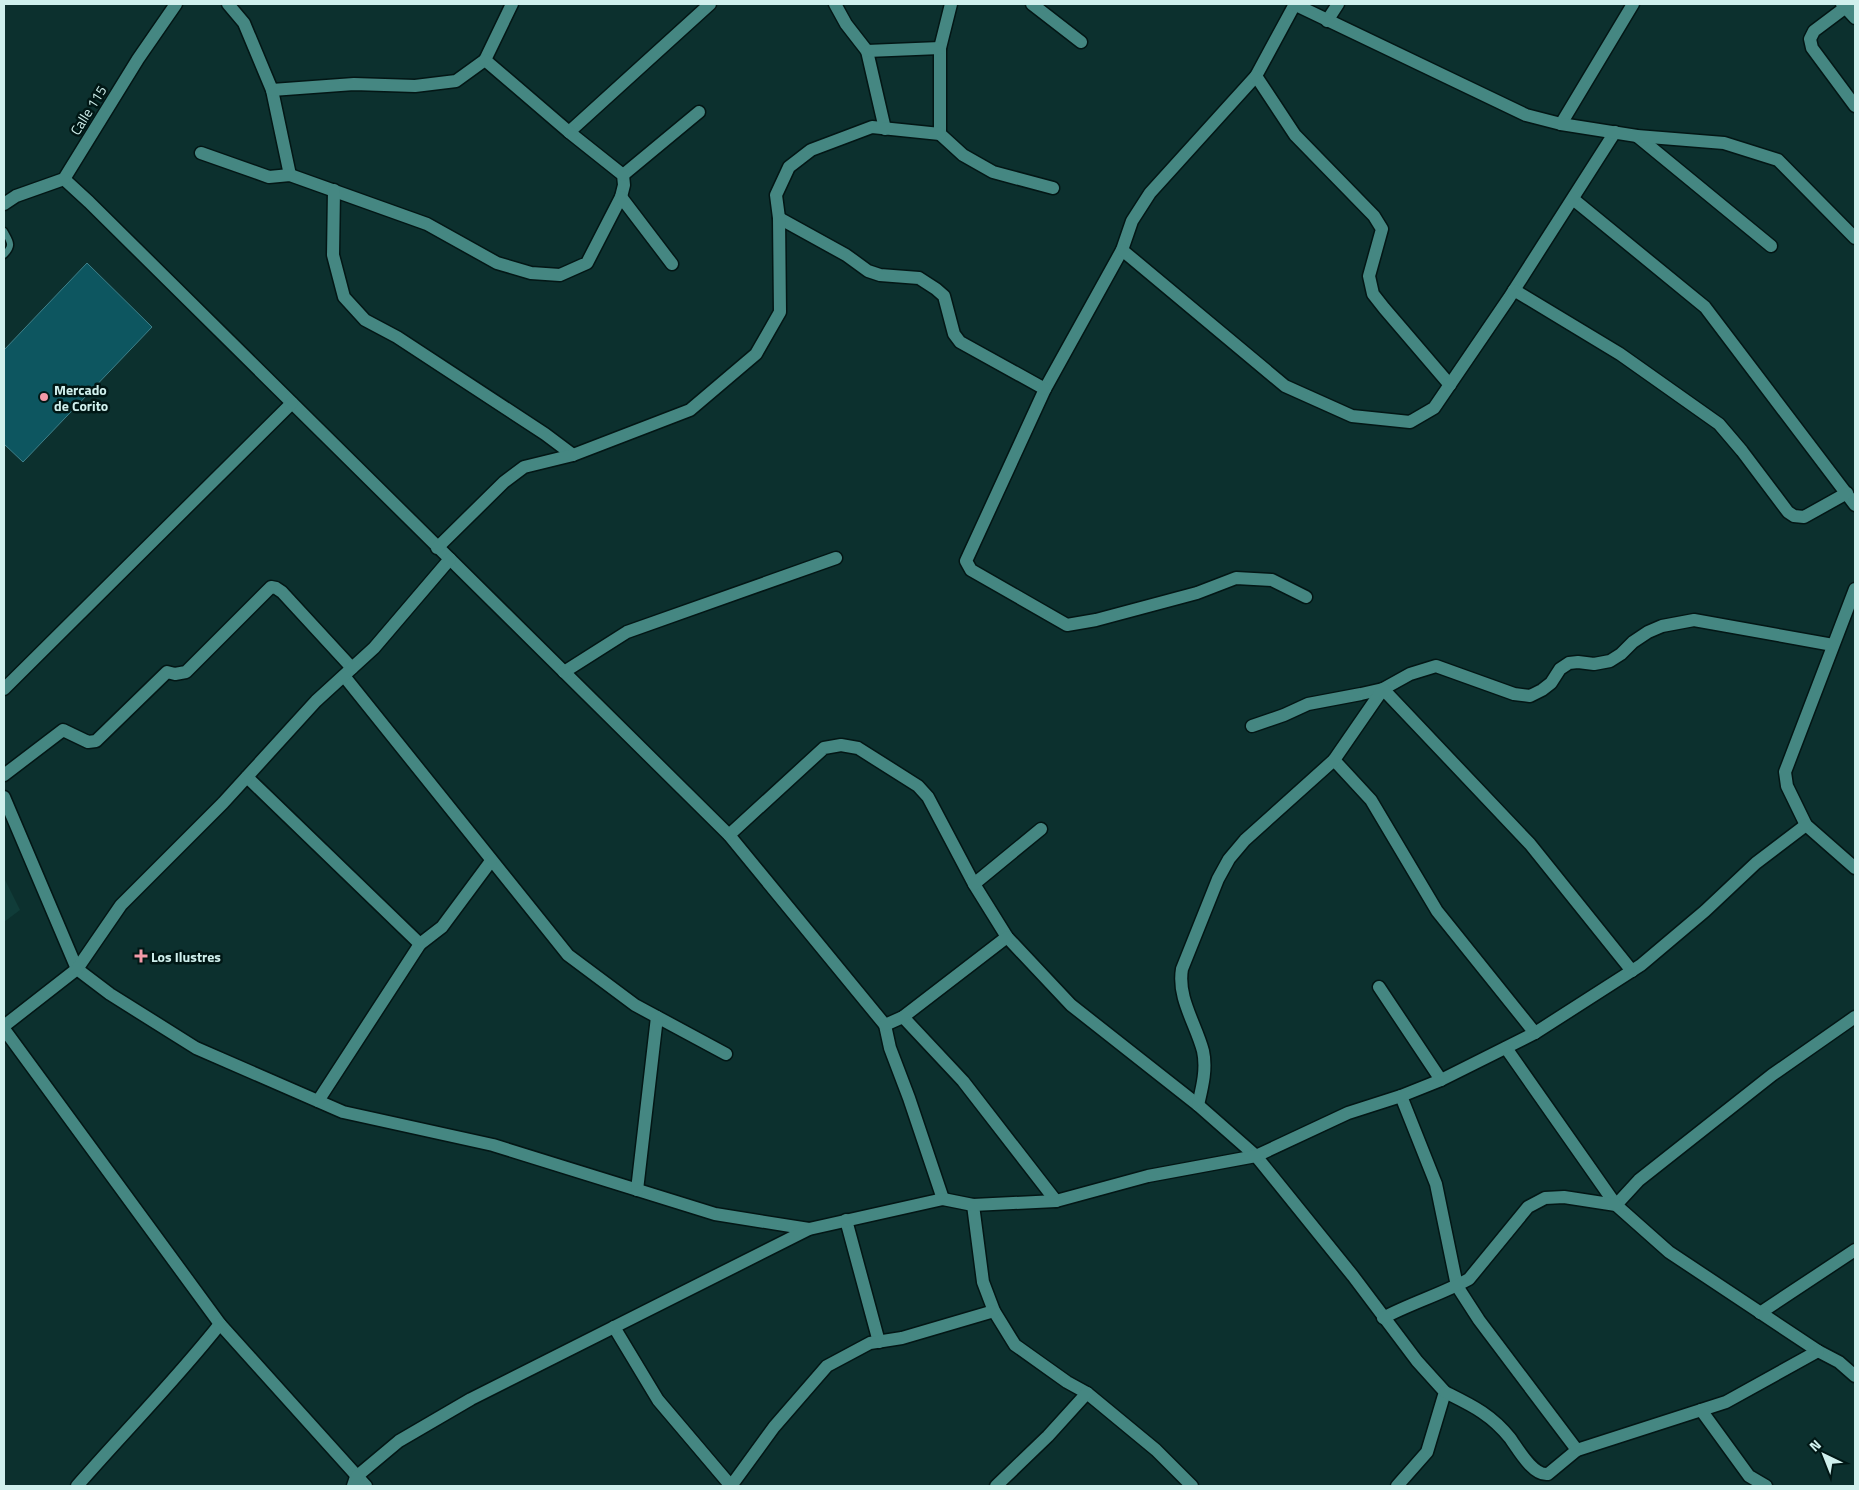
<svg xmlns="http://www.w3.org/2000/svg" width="1859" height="1490" viewBox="0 0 1859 1490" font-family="'Titillium Web',sans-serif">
  <rect width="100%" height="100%" fill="#0c302e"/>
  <!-- built -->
  <polygon fill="#103c39" points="4,878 20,910 4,922"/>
  <!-- building -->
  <polygon fill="#0d5660" stroke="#3f808a" points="87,263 152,327 23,462 4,444 4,350"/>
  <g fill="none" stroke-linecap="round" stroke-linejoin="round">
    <defs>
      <path id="service" d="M4,231C10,242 14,245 4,255"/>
      <g id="minor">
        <polyline points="228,4 244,23 272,90 290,175"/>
        <polyline points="835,4 846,24 867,51 885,129"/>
        <polyline points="951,4 940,48 940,134 963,155 993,172 1053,188"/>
        <polyline points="1032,4 1081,42"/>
        <polyline points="1295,4 1256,76 1150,193 1132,221 1122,250 1045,389 966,561 971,570 1067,625 1096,620 1197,593 1236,578 1272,580 1306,597"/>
        <polyline points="1842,4 1855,18"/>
        <polyline points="1850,4 1814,31 1810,39 1812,48 1855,106"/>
        <polyline points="1327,21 1338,4"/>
        <polyline points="867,51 940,48"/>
        <polyline points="1256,76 1295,135 1374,216 1382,229 1369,276 1373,294 1384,308 1450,385"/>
        <polyline points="272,90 354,84 415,86 456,81 485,60 512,4"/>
        <polyline points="1561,124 1633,4"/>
        <polyline points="569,132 710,4"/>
        <polyline points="1637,136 1771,246"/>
        <polyline points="201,153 269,177 290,175 427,224 497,263 531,273 560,275 587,263 621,197 624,185 623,175 569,132 485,60"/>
        <polyline points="623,175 699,112"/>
        <polyline points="64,179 89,202 729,835 885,1025 890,1048 909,1098 943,1199"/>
        <polyline points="334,190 333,255 344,297 365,320 397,337 545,434 573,455"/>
        <polyline points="621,197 672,264"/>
        <polyline points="1573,199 1705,307 1855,505"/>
        <polyline points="779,218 846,255 868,271 880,275 919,278 936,289 944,296 954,334 960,342 1045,389"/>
        <polyline points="1122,250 1285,386 1352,416 1410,422 1434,408 1509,298 1615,132"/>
        <polyline points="1514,290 1620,354 1719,424 1742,451 1788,512 1794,516 1804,517 1847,493"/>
        <polyline points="437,548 504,482 524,467 573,455 690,410 756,354 780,312 779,218 776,195 789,167 811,150 872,127 940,134"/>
        <polyline points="1855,589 1785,772 1787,786 1806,825 1855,868"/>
        <polyline points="564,672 627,632 836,558"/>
        <polyline points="344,676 568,955 635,1005 726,1054"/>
        <polyline points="4,689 292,403"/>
        <polyline points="1252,726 1284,715 1308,704 1361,694 1383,689 1410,674 1436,666 1514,694 1530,696 1542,690 1551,683 1560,669 1569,663 1578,662 1594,664 1610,661 1621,654 1633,642 1648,632 1662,626 1694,620 1833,645"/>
        <polyline points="1334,760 1371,800 1437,911 1535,1033"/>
        <polyline points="4,775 63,730 88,742 96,741 167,672 175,674 186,672 271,587 276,588 282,592 352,668"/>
        <polyline points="247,777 420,944"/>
        <polyline points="4,797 77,969 110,994 196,1048 343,1112 493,1145 715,1214 809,1229"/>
        <polyline points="729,835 824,748 841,745 858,748 918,786 928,797 974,884 1007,937 1071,1005 1198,1105 1256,1156 1353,1276 1417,1361 1445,1392 1427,1452 1397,1486"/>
        <polyline points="974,884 1041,829"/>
        <polyline points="1379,987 1441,1080"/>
        <polyline points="903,1017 963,1081 1056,1201"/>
        <polyline points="885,1025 903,1017 1007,937"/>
        <polyline points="4,1026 77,969 121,905 223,803 316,701 374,648 450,559"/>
        <polyline points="4,1029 220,1324 366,1486"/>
        <polyline points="1506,1048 1616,1205 1639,1180 1772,1075 1855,1017"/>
        <polyline points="1401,1096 1436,1184 1457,1286 1479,1320 1577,1450"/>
        <polyline points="318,1101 420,944 442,927 491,861"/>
        <path d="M1198,1105C1202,1088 1207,1069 1203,1051C1196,1024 1177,998 1182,969L1218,879L1229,859L1245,840L1334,760L1383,689L1530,844L1632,971"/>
        <polyline points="637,1190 657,1017"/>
        <polyline points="973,1205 983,1282 994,1311 1015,1345 1067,1382 1087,1393 1156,1450 1192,1486"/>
        <polyline points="846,1220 879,1342"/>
        <polyline points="1760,1313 1855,1250"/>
        <path d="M1383,1318C1411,1303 1442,1294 1469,1279L1528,1207L1545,1198L1564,1197L1616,1205L1669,1252L1818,1351L1839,1362L1855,1376"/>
        <polyline points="614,1327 658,1400 731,1486"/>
        <path d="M1445,1392C1471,1405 1491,1414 1510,1438C1518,1449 1533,1476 1548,1474L1577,1450L1726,1402L1818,1351"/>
        <polyline points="1701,1410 1749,1476 1766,1486"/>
        <path d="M77,1486C124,1432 175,1381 220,1324"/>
        <polyline points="353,1486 356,1477 399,1441 471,1399 809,1229 943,1199 973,1205 1056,1201 1148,1176 1256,1156 1348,1113 1401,1096 1441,1080 1535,1033 1641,965 1705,911 1756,863 1806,825"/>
        <polyline points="731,1486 774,1427 827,1366 870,1343 902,1338 994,1311"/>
        <polyline points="996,1486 1048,1436 1087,1393"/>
      </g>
      <g id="tertiary">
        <polyline points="1294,4 1526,115 1561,124 1637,136 1724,143 1778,160 1855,238"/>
        <polyline points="4,204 16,196 64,179 138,59 176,4"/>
      </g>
    </defs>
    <!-- service casing -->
    <use href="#service" stroke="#031615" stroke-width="9"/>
    <!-- minor casing -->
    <use href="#minor" stroke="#031615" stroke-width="15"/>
    <!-- tertiary casing -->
    <use href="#tertiary" stroke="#031615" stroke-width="15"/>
    <!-- service -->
    <use href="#service" stroke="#458782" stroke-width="6"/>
    <!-- minor -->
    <use href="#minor" stroke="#458782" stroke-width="12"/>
    <!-- tertiary -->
    <use href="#tertiary" stroke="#458782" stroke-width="12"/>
  </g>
  <!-- markers -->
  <g fill="#f39aa8" stroke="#001715" stroke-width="2">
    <circle cx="44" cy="397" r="5"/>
    <path d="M138.5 948.5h5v5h5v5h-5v5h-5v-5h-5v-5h5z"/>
  </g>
  <g text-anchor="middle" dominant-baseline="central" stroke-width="5" stroke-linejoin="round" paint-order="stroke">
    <!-- street labels -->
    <g font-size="14" fill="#d0f0ed" stroke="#001715">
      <text transform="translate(88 110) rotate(-58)">Calle 115</text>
    </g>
    <!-- poi labels -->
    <g font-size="14" font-weight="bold" fill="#d0f0ed" stroke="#001715" text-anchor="start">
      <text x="54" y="389">Mercado<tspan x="54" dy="16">de Corito</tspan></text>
      <text x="151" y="956">Los Ilustres</text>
    </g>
  </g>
  <!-- border -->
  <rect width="1859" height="1490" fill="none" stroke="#d0f0ed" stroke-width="10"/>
  <!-- north arrow -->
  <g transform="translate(1824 1455) rotate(317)" stroke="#001715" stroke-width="4" paint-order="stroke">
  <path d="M0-4L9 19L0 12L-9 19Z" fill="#d0f0ed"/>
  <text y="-8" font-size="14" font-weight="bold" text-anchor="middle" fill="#d0f0ed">N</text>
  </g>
</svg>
